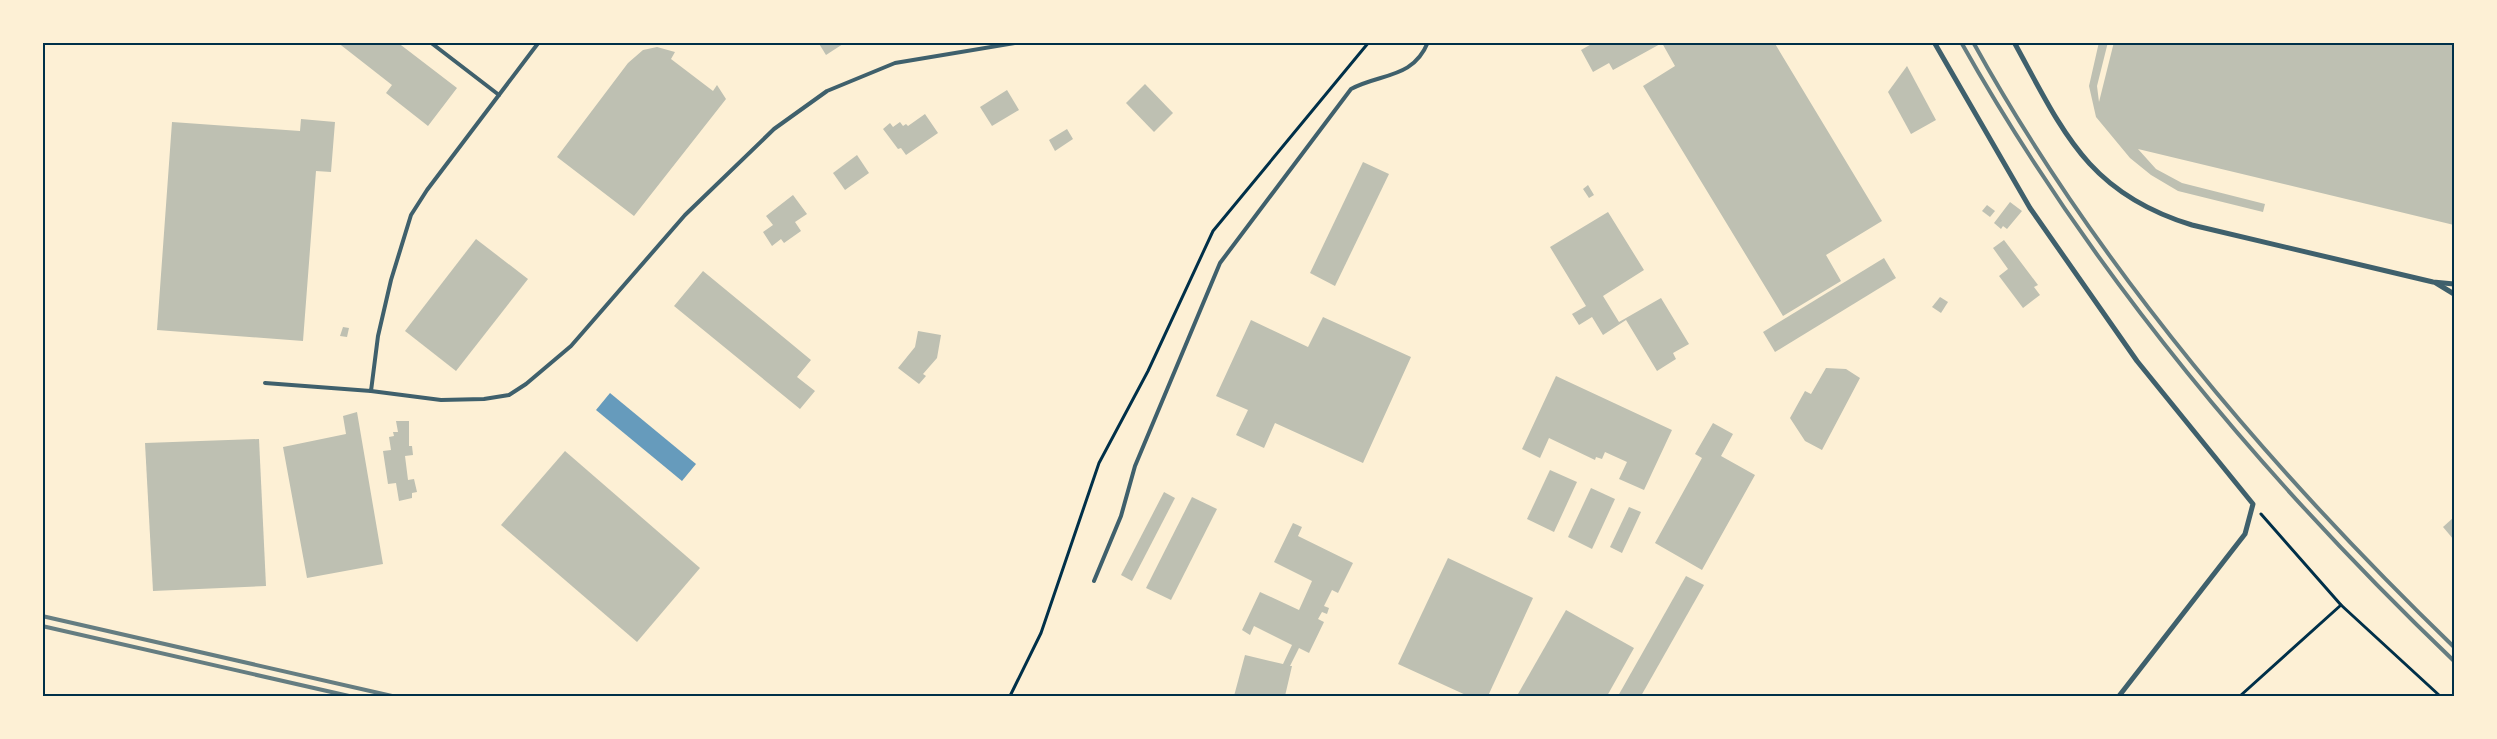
<svg xmlns="http://www.w3.org/2000/svg" width="2497" height="739" viewBox="0 0 2497 739" font-family="'Roboto Condensed',sans-serif">
  <rect width="100%" height="100%" fill="#fdf0d5"/>
  <!-- water -->
  <polygon fill="#669bbc" points="610,393 696,464 682,481 596,410"/>
  <!-- building -->
  <g fill="#bec0b2">
    <polygon points="337,42 397,42 457,88 428,126 386,93 392,85"/>
    <polygon points="818,42 846,42 826,55"/>
    <polygon points="1595,42 1774,42 1882,221 1826,255 1841,281 1783,316 1643,86 1675,66 1662,43 1613,70 1609,63 1593,72 1581,50"/>
    <polygon points="2099,42 2108,42 2097,86 2099,102 2114,42 2454,42 2454,225 2138,149 2156,169 2182,183 2265,204 2263,212 2178,191 2151,175 2130,158 2096,117 2089,86"/>
    <polygon points="657,47 675,52 671,59 713,91 717,85 726,99 634,216 557,157 628,63 643,50"/>
    <polygon points="1907,66 1936,120 1911,134 1888,92"/>
    <polygon points="1145,84 1173,113 1154,132 1126,103"/>
    <polygon points="1007,90 1019,110 992,126 980,107"/>
    <polygon points="925,114 938,133 906,155 901,148 898,149 883,129 890,123 893,127 900,122 903,126 906,124 908,126"/>
    <polygon points="301,119 335,122 331,172 316,171 303,341 157,330 172,122 300,131"/>
    <polygon points="1067,129 1073,139 1055,151 1049,140"/>
    <polygon points="857,155 869,173 845,190 833,173"/>
    <polygon points="1363,162 1389,174 1335,286 1310,273"/>
    <polygon points="1588,185 1594,195 1589,198 1583,189"/>
    <polygon points="793,195 807,214 795,222 801,231 784,243 781,239 772,246 763,232 773,225 766,216"/>
    <polygon points="2010,202 2022,211 2007,229 2003,226 2001,229 1994,223"/>
    <polygon points="1987,205 1995,211 1990,217 1982,211"/>
    <polygon points="1608,212 1644,270 1603,296 1619,322 1661,298 1689,344 1673,353 1676,359 1657,371 1626,320 1603,335 1592,317 1579,325 1572,314 1586,306 1550,247"/>
    <polygon points="476,239 528,279 456,371 405,331"/>
    <polygon points="2004,240 2038,285 2034,287 2040,295 2023,308 1999,276 2008,269 1993,248"/>
    <polygon points="1884,258 1896,278 1775,352 1763,332"/>
    <polygon points="703,271 811,360 797,377 815,391 800,409 674,306"/>
    <polygon points="1940,297 1948,302 1941,313 1932,307"/>
    <polygon points="1323,317 1411,357 1363,463 1275,423 1264,448 1236,435 1248,410 1216,396 1251,320 1308,347"/>
    <polygon points="343,327 349,328 347,337 340,336"/>
    <polygon points="918,331 941,335 937,358 923,374 926,376 919,384 898,368 915,347"/>
    <polygon points="1826,368 1846,369 1860,378 1822,450 1805,441 1790,418 1805,391 1811,394"/>
    <polygon points="1556,376 1672,430 1644,490 1619,479 1627,462 1605,452 1602,459 1596,457 1595,460 1549,438 1540,458 1522,449"/>
    <polygon points="357,412 383,564 307,578 283,447 346,434 343,416"/>
    <polygon points="396,421 409,421 409,446 412,446 413,455 405,456 408,480 414,479 417,492 412,493 412,498 399,501 396,483 388,484 383,451 391,450 389,437 394,436 393,432 398,432"/>
    <polygon points="1713,423 1733,434 1721,456 1755,475 1702,570 1655,543 1702,458 1695,454"/>
    <polygon points="259,439 266,586 153,591 145,443"/>
    <polygon points="565,451 700,568 637,642 501,525"/>
    <polygon points="1550,470 1577,482 1554,532 1527,519"/>
    <polygon points="1591,488 1615,499 1592,549 1568,537"/>
    <polygon points="1164,492 1175,498 1132,581 1121,575"/>
    <polygon points="1192,497 1217,509 1171,600 1146,588"/>
    <polygon points="1629,507 1641,512 1622,553 1610,547"/>
    <polygon points="2454,517 2454,540 2443,527"/>
    <polygon points="1293,523 1302,527 1298,536 1353,563 1338,593 1332,590 1324,606 1329,608 1327,614 1322,612 1318,619 1324,622 1309,653 1299,648 1290,666 1292,666 1285,696 1234,696 1245,655 1283,664 1292,645 1254,626 1250,635 1242,630 1260,592 1299,610 1312,581 1274,562"/>
    <polygon points="1448,558 1533,598 1488,696 1468,696 1398,664"/>
    <polygon points="1686,576 1704,585 1641,696 1618,696"/>
    <polygon points="1566,610 1634,648 1607,696 1522,696 1518,694"/>
  </g>
  <g fill="none" stroke-linecap="round" stroke-linejoin="round">
    <!-- path -->
    <g stroke="#003049" stroke-width="3">
      <polyline points="2261,514 2341,605 2440,696"/>
      <polyline points="1010,696 1041,633 1099,463 1148,371 1213,231 1369,42"/>
      <polyline points="2240,696 2341,605"/>
    </g>
    <!-- service -->
    <g stroke="#3f606c" stroke-width="4">
      <polyline points="430,42 499,95"/>
      <polyline points="265,383 371,391 378,336 391,280 411,215 427,190 539,42"/>
      <polyline points="371,391 441,400 484,399 509,395 526,384 571,346 685,215 774,129 827,91 895,63 1021,42"/>
      <path d="M1094,581L1121,516L1135,466L1220,263L1351,89C1381,73 1413,79 1428,42"/>
    </g>
    <!-- minor -->
    <g stroke="#3f606c" stroke-width="5">
      <polyline points="1934,42 2030,208 2137,361 2253,504 2245,534 2119,696"/>
      <path d="M2014,42C2063,131 2087,193 2192,225L2433,282L2454,284"/>
      <polyline points="2436,283 2454,294"/>
    </g>
    <!-- rail -->
    <g stroke="#657d81" stroke-width="4">
      <path d="M1961,42C2091,273 2264,479 2454,661"/>
      <path d="M1973,42C2098,268 2270,469 2454,647"/>
      <polyline points="42,616 392,696"/>
      <polyline points="42,626 349,696"/>
    </g>
  </g>
  <!-- border -->
  <rect width="2497" height="739" fill="none" stroke="#fdf0d5" stroke-width="88"/>
  <rect x="44" y="44" width="2409" height="651" fill="none" stroke="#003049" stroke-width="2"/>
</svg>
